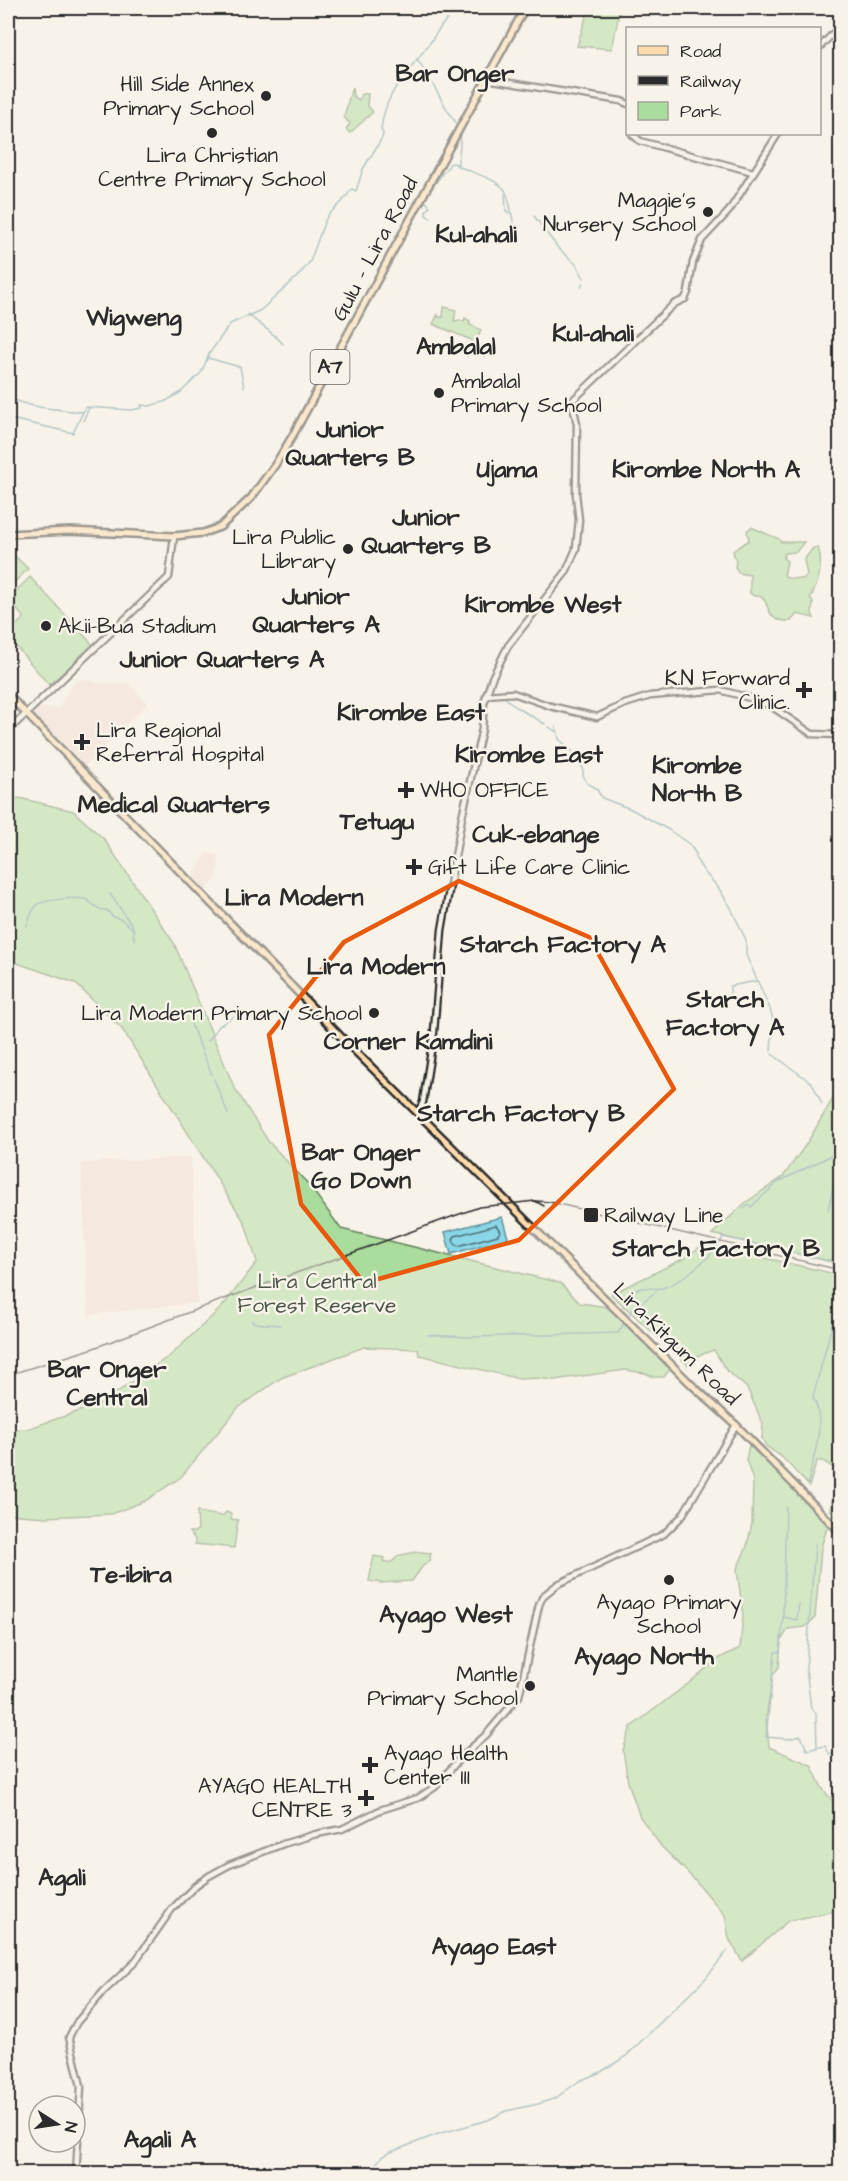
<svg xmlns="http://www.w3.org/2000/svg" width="848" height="2181" viewBox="0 0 848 2181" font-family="'Architects Daughter',sans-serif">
  <rect width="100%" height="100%" fill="#f7f3e8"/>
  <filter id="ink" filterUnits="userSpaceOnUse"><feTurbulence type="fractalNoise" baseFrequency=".0167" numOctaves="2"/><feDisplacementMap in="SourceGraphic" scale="12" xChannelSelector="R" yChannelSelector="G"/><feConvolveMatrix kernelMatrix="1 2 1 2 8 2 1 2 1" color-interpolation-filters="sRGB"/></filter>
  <g filter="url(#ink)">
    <!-- built -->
    <g fill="#f2ded5">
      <polygon points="76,678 79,681 82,679 100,683 128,683 148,703 86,765 78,765 31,719 35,708 58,708"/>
      <polygon points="207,852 219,856 217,878 205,891 192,879"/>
      <polygon points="191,1157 198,1303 88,1315 81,1163"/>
    </g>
    <!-- green -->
    <g fill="#aadc9d" stroke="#6a8464" stroke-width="1.5">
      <polygon points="589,8 620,8 612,49 577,46"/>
      <polygon points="352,87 353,96 359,100 362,94 368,94 367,105 373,112 350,133 346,129 350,124 344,117"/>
      <polygon points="444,307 456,310 454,321 460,320 464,322 465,318 470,321 469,324 481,330 476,342 433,324 438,314 438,317 443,317"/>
      <path d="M751,527L779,539L781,542H804L796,552L785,553L783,558L787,561L784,575L788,578L803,579L807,575L804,560L813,548H818C824,562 818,586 810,598L813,603L812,613L814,618L797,614L791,621C786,621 780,621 776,619C764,613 770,594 754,596L750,593V575L739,573L735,567L736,562L733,551L749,540L747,531Z"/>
      <polygon points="8,549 28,569 8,588"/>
      <polygon points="30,577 93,645 49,685 8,637 8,633 24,618 8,599"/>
      <polygon points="19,798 73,811 104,839 174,943 234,1087 268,1141 309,1185 341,1229 560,1283 580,1303 608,1307 670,1369 664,1377 654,1377 645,1373 625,1370 554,1380 536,1378 520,1379 419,1355 418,1349 364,1347 281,1378 238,1408 181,1477 145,1501 111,1514 45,1517 8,1514 8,1430 27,1429 100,1404 172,1354 222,1307 257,1262 245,1223 122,1029 75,983 8,960 8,802"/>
      <polygon points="840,1096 840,1264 712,1234 745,1203 783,1177 807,1143 834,1097"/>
      <polygon points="704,1244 840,1275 840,1513 835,1517 830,1509 836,1486 834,1468 823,1461 817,1461 809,1486 783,1458 766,1446 762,1438 763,1424 747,1388 726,1370 714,1350 691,1358 688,1365 611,1294 683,1259"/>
      <polygon points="749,1445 828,1524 821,1548 815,1618 805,1627 788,1629 781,1641 779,1667 773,1675 766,1719 769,1747 811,1765 822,1788 840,1810 840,1910 788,1921 742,1961 729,1939 725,1915 696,1881 661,1846 640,1817 628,1782 623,1750 631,1727 689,1683 716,1660 740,1648 743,1615 737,1569 747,1546 752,1523 753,1480 746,1460"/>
      <polygon points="197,1511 201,1513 223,1516 226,1512 231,1514 231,1519 238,1520 234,1548 195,1544 195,1539 189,1532 195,1532 198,1529"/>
      <path d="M421,1552L431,1553L429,1561L422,1567L412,1581L381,1583L369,1581L374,1556L385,1558L383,1561C390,1564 393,1562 398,1556C405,1554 412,1552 421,1552Z"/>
    </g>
    <!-- water -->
    <polygon fill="#89d7e8" stroke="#63929c" stroke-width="1.5" points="502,1217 508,1238 451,1254 445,1232"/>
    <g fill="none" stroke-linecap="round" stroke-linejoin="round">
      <!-- shore -->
      <polygon stroke="#517077" stroke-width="1.5" points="496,1225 500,1231 498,1235 458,1246 455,1244 453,1239 455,1236"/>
      <!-- stream -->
      <g stroke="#63929c" stroke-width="1.5">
        <path d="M417,59C433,80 441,104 457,124"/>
        <polyline points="459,156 461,132"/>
        <path d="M456,165C469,172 500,179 506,192C511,204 511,216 515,228"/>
        <polyline points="446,169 451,163 458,164 458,158"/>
        <polyline points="505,194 506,211 512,214"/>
        <polyline points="534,216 558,248 576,264 584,278"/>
        <polyline points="431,218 426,215 426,211 430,206 424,200 444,171"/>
        <polyline points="581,287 583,282"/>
        <path d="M248,314C260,326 272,331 283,344"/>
        <polyline points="208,358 240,367 244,387"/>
        <path d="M8,397C31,409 58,409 83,412L86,407L132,410L142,408L141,405L149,406L164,402L180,393L201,373L209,354L230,324L261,310L297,277L310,262L324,223L328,215L341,203L352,189L356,191L363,169L382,138L383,134L381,129C386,89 407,74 430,43C434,37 438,30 443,24C448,18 451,16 454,9L459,10L460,8"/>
        <polyline points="8,415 11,419 73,433 83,412"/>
        <polyline points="83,421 89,408"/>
        <polyline points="503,696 516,707 545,724"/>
        <polyline points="556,726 559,739 571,750 583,768 583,775 587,783 596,788 602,798 631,809 669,830 689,844 696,854 696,859 705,873 717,886 730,906 746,940 746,955 770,1009 773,1020 771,1051"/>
        <polyline points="549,727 558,733"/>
        <polyline points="110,894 133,927 134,940"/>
        <path d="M27,926C30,918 30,912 37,905C43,900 80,896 87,900C95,905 98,911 107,910L112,916L122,920L134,930"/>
        <polyline points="730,995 730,986 757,981"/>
        <polyline points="190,1022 212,1075"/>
        <polyline points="208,1041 219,1026 234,1016"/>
        <polyline points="772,1054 812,1083 822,1104"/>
        <polyline points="214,1079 228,1114"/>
        <polyline points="743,1209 749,1205 751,1207 778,1182 840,1151"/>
        <polyline points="828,1210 840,1157"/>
        <path d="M623,1307C626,1303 630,1295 634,1291C641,1285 653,1290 662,1288C680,1283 716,1254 723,1237L825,1260L840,1259"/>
        <polyline points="628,1317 632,1310 658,1290"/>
        <path d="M251,1321C262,1326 269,1323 280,1325"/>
        <polyline points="428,1335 469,1337 618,1333 625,1322"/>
        <path d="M808,1483C813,1456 827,1423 813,1397L840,1295"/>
        <polyline points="815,1544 806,1669 811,1708 816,1713 817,1748"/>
        <polyline points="799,1603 797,1620 783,1617 780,1652 775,1652 766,1737 788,1739 801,1736 807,1750 825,1746 830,1755 838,1750"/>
        <polyline points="783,1616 786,1507"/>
        <polyline points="366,2174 383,2156 391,2152 438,2134 488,2120 506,2111 538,2104 556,2098 579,2081 601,2072 626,2056 705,1979 728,1950"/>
      </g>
      <defs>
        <g id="secondary">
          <polyline points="820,47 840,26"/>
          <polyline points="486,79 621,101 628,104"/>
          <polyline points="632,134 640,141 753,172"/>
          <polyline points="486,695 513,693 550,706 597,717 625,704 650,696 720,690 750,698 771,706 812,734 840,735"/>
          <polyline points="8,731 169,577 174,536"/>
          <polyline points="418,1113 423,1102 434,1032 442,930 462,817 482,729 484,703 492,678 508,646 566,572 576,549 579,520 576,494 577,424 572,401 674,304 685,299 688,292 693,262 702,240 729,211 778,134"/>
          <polyline points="76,2174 81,2086 69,2037 77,2022 104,1991 134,1963 172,1909 196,1885 209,1876 229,1865 283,1844 316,1834 342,1829 380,1810 418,1798 435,1787 461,1757 486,1735 519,1696 539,1605 543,1596 558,1584 664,1534 682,1516 736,1425"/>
        </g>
        <g id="primary">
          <polyline points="8,534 70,531 174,536 203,533 220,527 251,498 275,465 293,435 525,8"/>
          <polyline points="8,695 350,1046 693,1386 736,1425 840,1532"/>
        </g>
      </defs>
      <!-- secondary casing -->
      <use href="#secondary" stroke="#2b2b2b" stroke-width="9"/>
      <!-- primary casing -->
      <use href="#primary" stroke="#2b2b2b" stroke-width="10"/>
      <!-- secondary -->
      <use href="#secondary" stroke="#f7f3e8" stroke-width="4.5"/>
      <!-- primary -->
      <use href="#primary" stroke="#fddbac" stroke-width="5"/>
      <!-- rail -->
      <g stroke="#2b2b2b" stroke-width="1.5">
        <polyline points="535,1201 550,1202 840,1270"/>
        <polyline points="8,1375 91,1349 227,1298 479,1207 535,1201 544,1206"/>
      </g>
    </g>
  </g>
  <!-- marked area -->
  <path d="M0 0H848V2181H0ZM459,881L589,937L674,1089L519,1240L364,1283L301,1204L269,1035L344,942Z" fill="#f7f3e8" fill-opacity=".55" fill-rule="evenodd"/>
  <path fill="none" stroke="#e8590c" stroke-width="4.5" stroke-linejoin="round" d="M459,881L589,937L674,1089L519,1240L364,1283L301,1204L269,1035L344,942Z"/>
  <!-- markers -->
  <g fill="#2b2b2b" stroke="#f7f3e8" stroke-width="2">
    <circle cx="266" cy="96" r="6"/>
    <circle cx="212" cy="133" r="6"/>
    <circle cx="708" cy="212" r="6"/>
    <circle cx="439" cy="393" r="6"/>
    <circle cx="348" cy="549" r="6"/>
    <circle cx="46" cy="626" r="6"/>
    <path d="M801 681h6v6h6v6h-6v6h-6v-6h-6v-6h6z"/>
    <path d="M79 733h6v6h6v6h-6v6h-6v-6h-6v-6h6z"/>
    <path d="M403 781h6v6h6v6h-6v6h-6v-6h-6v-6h6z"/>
    <path d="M411 858h6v6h6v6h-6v6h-6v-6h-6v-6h6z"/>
    <circle cx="374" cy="1013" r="6"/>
    <rect x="583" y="1207" width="16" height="16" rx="3"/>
    <circle cx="669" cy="1580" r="6"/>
    <circle cx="530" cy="1686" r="6"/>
    <path d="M367 1756h6v6h6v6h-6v6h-6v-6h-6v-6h6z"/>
    <path d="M363 1789h6v6h6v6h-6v6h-6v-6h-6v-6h6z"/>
  </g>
  <g text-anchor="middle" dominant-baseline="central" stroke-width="5" stroke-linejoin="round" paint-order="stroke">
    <!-- shield labels -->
    <rect fill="#f7f3e8" stroke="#686764" stroke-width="1.5" x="310.5" y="350" width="39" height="34" rx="4.5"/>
    <g font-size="20" font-weight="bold" fill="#2b2b2b">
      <text x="330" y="367">A7</text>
    </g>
    <!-- poi labels -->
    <g font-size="21" fill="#2b2b2b" stroke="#f7f3e8" text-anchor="end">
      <text x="254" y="84">Hill Side Annex<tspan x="254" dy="24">Primary School</tspan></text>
      <text x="212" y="155" text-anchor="middle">Lira Christian<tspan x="212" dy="24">Centre Primary School</tspan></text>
      <text x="696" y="200">Maggie's<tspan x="696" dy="24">Nursery School</tspan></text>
      <text x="451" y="381" text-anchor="start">Ambalal<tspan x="451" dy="24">Primary School</tspan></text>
      <text x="336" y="537">Lira Public<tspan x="336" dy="24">Library</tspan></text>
      <text x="58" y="626" text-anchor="start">Akii-Bua Stadium</text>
      <text x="790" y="678">K.N Forward<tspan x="790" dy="24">Clinic.</tspan></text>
      <text x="96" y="730" text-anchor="start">Lira Regional<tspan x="96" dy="24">Referral Hospital</tspan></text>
      <text x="420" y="790" text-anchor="start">WHO OFFICE</text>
      <text x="428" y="867" text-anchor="start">Gift Life Care Clinic</text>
      <text x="362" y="1013">Lira Modern Primary School</text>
      <text x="604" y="1215" text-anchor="start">Railway Line</text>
      <text x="669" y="1602" text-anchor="middle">Ayago Primary<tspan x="669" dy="24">School</tspan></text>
      <text x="518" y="1674">Mantle<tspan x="518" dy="24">Primary School</tspan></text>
      <text x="384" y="1753" text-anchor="start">Ayago Health<tspan x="384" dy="24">Center III</tspan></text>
      <text x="352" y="1786">AYAGO HEALTH<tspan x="352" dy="24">CENTRE 3</tspan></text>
    </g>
    <!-- street labels -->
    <g font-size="21" fill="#2b2b2b" stroke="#f7f3e8">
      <text transform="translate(375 249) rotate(-62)">Gulu - Lira Road</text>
      <text transform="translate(676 1344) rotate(44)">Lira-Kitgum Road</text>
    </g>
    <!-- park labels -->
    <g font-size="21" fill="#4b5748" stroke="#f7f3e8">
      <text x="317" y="1281">Lira Central<tspan x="317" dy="24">Forest Reserve</tspan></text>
    </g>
    <!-- quarter labels -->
    <g font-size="24" font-weight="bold" fill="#2b2b2b" stroke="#f7f3e8">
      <text x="455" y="74">Bar Onger</text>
      <text x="476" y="235">Kul-ahali</text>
      <text x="134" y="318">Wigweng</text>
      <text x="593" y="334">Kul-ahali</text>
      <text x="456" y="347">Ambalal</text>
      <text x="350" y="430">Junior<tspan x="350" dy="28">Quarters B</tspan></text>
      <text x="507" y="470">Ujama</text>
      <text x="706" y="470">Kirombe North A</text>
      <text x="426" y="518">Junior<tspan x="426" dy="28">Quarters B</tspan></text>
      <text x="316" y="597">Junior<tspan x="316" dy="28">Quarters A</tspan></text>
      <text x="543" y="605">Kirombe West</text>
      <text x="222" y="660">Junior Quarters A</text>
      <text x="411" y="713">Kirombe East</text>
      <text x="529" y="755">Kirombe East</text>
      <text x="697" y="766">Kirombe<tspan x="697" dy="28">North B</tspan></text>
      <text x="174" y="805">Medical Quarters</text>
      <text x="377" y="822">Tetugu</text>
      <text x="536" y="835">Cuk-ebange</text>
      <text x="294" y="898">Lira Modern</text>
      <text x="563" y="945">Starch Factory A</text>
      <text x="376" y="967">Lira Modern</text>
      <text x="725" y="1000">Starch<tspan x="725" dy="28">Factory A</tspan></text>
      <text x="408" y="1042">Corner Kamdini</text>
      <text x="521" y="1114">Starch Factory B</text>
      <text x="361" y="1153">Bar Onger<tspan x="361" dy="28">Go Down</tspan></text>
      <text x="716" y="1249">Starch Factory B</text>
      <text x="107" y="1370">Bar Onger<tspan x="107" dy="28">Central</tspan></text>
      <text x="131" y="1575">Te-ibira</text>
      <text x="446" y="1615">Ayago West</text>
      <text x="644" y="1657">Ayago North</text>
      <text x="62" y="1878">Agali</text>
      <text x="494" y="1947">Ayago East</text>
      <text x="160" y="2140">Agali A</text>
    </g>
  </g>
  <!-- margin -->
  <rect width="848" height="2181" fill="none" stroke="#f7f3e8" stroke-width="30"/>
  <rect x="15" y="15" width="818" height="2151" fill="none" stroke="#2b2b2b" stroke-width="2" filter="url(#ink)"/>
  <!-- legend -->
  <rect x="626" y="27" width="195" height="108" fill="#f7f3e8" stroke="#a5a39c" stroke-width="1.5"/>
  <rect x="638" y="46" width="30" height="9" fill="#fddbac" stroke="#a5a39c" stroke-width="1.5"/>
  <text x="680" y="57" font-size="18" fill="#2b2b2b">Road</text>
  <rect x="638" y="76" width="30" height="9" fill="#2b2b2b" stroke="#a5a39c" stroke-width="1.5"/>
  <text x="680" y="87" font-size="18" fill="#2b2b2b">Railway</text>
  <rect x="638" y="102" width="30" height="18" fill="#aadc9d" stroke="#a5a39c" stroke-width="1.5"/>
  <text x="680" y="117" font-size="18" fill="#2b2b2b">Park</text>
  <!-- north arrow -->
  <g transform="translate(57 2124) rotate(102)"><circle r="28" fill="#f7f3e8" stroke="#a5a39c" stroke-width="1.5"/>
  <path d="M0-4.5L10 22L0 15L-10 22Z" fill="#2b2b2b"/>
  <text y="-9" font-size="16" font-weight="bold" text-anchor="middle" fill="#2b2b2b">N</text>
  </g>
</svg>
